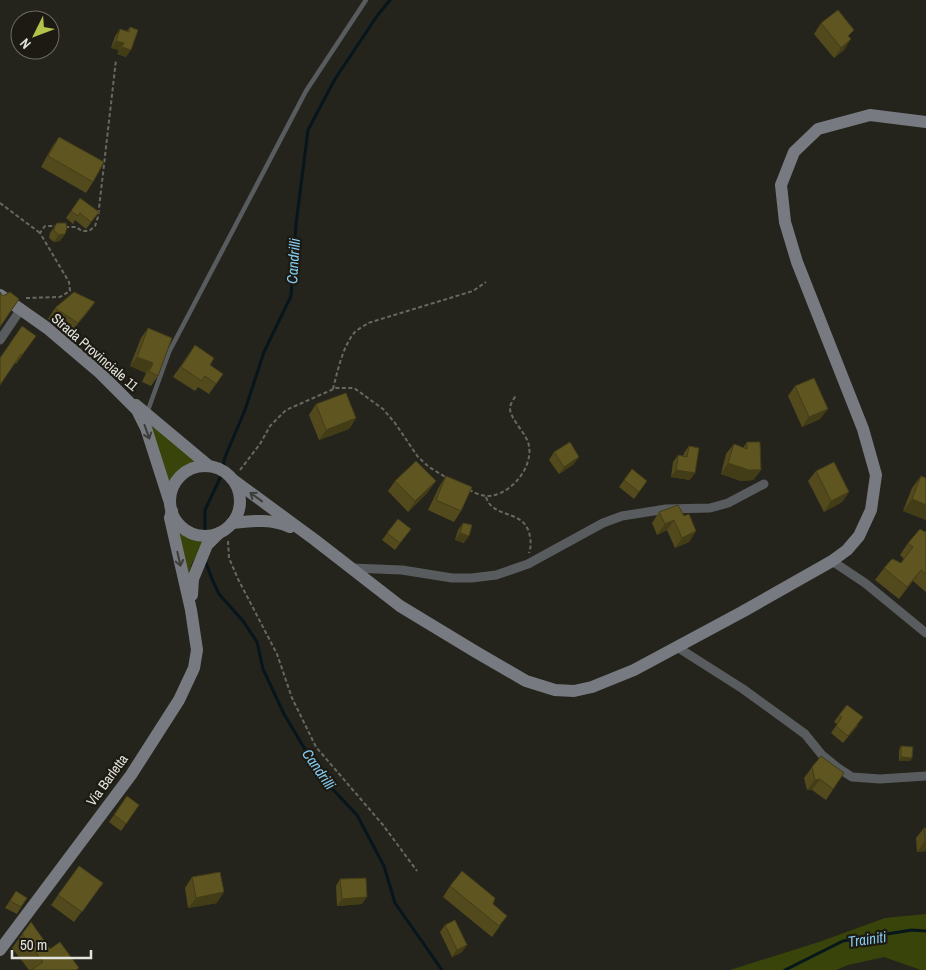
<svg xmlns="http://www.w3.org/2000/svg" width="926" height="970" viewBox="0 0 926 970" font-family="'Archivo Narrow',sans-serif">
  <rect width="100%" height="100%" fill="#25241c"/>
  <!-- green -->
  <g fill="#39440a">
    <path d="M149,418L198,462C184,464 178,474 171,484H167Z"/>
    <polygon points="176,526 191,538 205,541 191,565 187,582"/>
    <polygon points="926,914 926,970 921,970 884,957 848,965 836,970 730,970 819,942 885,918"/>
  </g>
  <g fill="none" stroke-linecap="round" stroke-linejoin="round">
    <!-- stream -->
    <g stroke="#07151c" stroke-width="3">
      <polyline points="205,530 205,510 221,476 225,457 245,410 264,352 291,296 296,224 308,130 335,79 377,16 390,0"/>
      <polyline points="206,563 212,579 219,594 243,621 257,642 263,669 284,714 322,778 357,815 384,866 395,903 442,970"/>
      <polyline points="785,970 843,941 912,930 926,931"/>
    </g>
    <!-- path -->
    <g stroke="#686760" stroke-width="2" stroke-dasharray="4 2.5" stroke-linecap="butt">
      <polyline points="0,203 40,233"/>
      <polyline points="65,227 76,227 82,231 89,231 95,226 98,217 116,60"/>
      <polyline points="26,298 60,297 70,291 69,282 40,233 45,226 55,226"/>
      <path d="M333,389C337,373 343,345 355,332C358,329 364,326 368,323L473,291L486,282"/>
      <polyline points="240,470 260,444 270,426 286,410 336,388 354,388 383,409 395,423 418,457 429,467 447,478"/>
      <path d="M469,490C474,492 481,496 487,496C510,496 533,468 529,446C527,433 510,420 510,408C510,404 514,399 516,395"/>
      <path d="M486,497C493,520 526,508 530,537C531,543 531,547 529,553"/>
      <polyline points="228,541 229,558 238,579 277,654 292,698 316,747 383,825 417,871"/>
    </g>
    <!-- lane -->
    <polyline stroke="#595c5f" stroke-width="4.5" points="147,413 169,352 306,91 366,0"/>
    <!-- street -->
    <g stroke="#595c5f" stroke-width="9">
      <polyline points="0,340 21,309"/>
      <polyline points="832,561 865,583 926,633"/>
      <polyline points="352,568 402,570 452,578 472,578 496,575 528,564 603,523 622,516 666,509 710,508 728,503 764,484"/>
      <polyline points="677,647 743,689 805,734 822,755 838,768 852,777 880,779 926,776"/>
    </g>
    <!-- secondary -->
    <g stroke="#777b81" stroke-width="12">
      <polyline points="0,295 47,328 100,373 137,410 146,428 170,503"/>
      <polyline points="136,405 209,466"/>
      <circle cx="205" cy="501" r="35"/>
      <polyline points="232,479 315,540 400,606 476,652 526,681 555,690 574,691 592,687 634,670 742,612 832,561 847,550 859,536 871,510 876,475 863,429 797,262 785,222 781,185 794,152 818,129 870,115 926,122"/>
      <path d="M232,523C252,521 271,518 290,527"/>
      <polyline points="192,595 193,579 207,545 219,533"/>
      <polyline points="0,950 131,775 179,700 194,668 197,650 191,610 170,518 172,511"/>
    </g>
  </g>
  <!-- wall -->
  <g fill="#52491c">
    <polygon points="821,23 850,37 844,50 834,58 814,34"/>
    <polygon points="130,27 126,57 117,54 119,50 111,48 115,36 120,29 127,31"/>
    <polygon points="59,137 93,182 86,193 41,167 52,147"/>
    <polygon points="80,198 99,212 86,229 75,220 73,224 66,218"/>
    <polygon points="55,226 65,234 60,241 54,242 49,238 50,233"/>
    <polygon points="95,302 87,313 70,333 48,319 55,308"/>
    <polygon points="148,328 158,376 151,386 142,382 146,373 130,366 141,338"/>
    <polygon points="36,336 16,364 0,358"/>
    <polygon points="195,345 210,365 223,374 209,394 198,387 195,391 173,377"/>
    <polygon points="795,386 820,419 802,427 788,396"/>
    <polygon points="316,404 356,418 349,429 319,440 309,415"/>
    <polygon points="747,442 761,470 753,480 741,481 721,474 726,454 734,444 743,448"/>
    <polygon points="689,446 690,480 671,477 673,462 678,455 683,456 684,453"/>
    <polygon points="554,452 574,464 559,474 549,460"/>
    <polygon points="632,469 647,481 634,499 619,487"/>
    <polygon points="816,471 849,492 842,502 824,512 808,481"/>
    <polygon points="446,476 461,511 454,522 428,510 439,487"/>
    <polygon points="921,476 926,520 903,511 912,488"/>
    <polygon points="395,481 428,492 408,512 388,491"/>
    <polygon points="659,512 684,516 696,531 689,542 675,548 667,530 657,535 652,523"/>
    <polygon points="398,519 411,529 395,550 382,540"/>
    <polygon points="463,523 464,543 455,540 458,530"/>
    <polygon points="926,531 926,592 913,581 899,599 875,580 884,568 901,563 904,559 900,555 908,543"/>
    <polygon points="839,715 858,725 843,743 831,733 837,724 834,722"/>
    <polygon points="901,746 912,758 910,761 899,761 899,750"/>
    <polygon points="812,767 844,773 826,800 812,790 807,790 804,778"/>
    <polygon points="127,796 139,805 121,831 109,822"/>
    <polygon points="924,828 926,851 917,852 916,838"/>
    <polygon points="79,866 103,883 74,922 51,905"/>
    <polygon points="192,877 217,903 188,908 185,888"/>
    <polygon points="340,879 362,904 337,906 336,886"/>
    <polygon points="450,886 493,904 500,926 492,937 443,897"/>
    <polygon points="16,891 21,907 17,914 5,908"/>
    <polygon points="31,922 50,949 77,970 29,970 12,948"/>
    <polygon points="445,925 467,945 462,952 452,957 440,932"/>
  </g>
  <!-- shaded-wall -->
  <g fill="#423c17">
    <polygon points="851,39 844,50 834,58 841,48"/>
    <polygon points="116,41 124,43 119,50 111,48"/>
    <polygon points="122,47 131,50 126,57 117,54"/>
    <polygon points="65,234 60,241 54,242 59,235"/>
    <polygon points="95,302 87,313 70,333 78,323"/>
    <polygon points="137,357 153,363 146,373 130,366"/>
    <polygon points="828,409 820,419 802,427 809,417"/>
    <polygon points="356,418 349,429 319,440 326,430"/>
    <polygon points="579,457 574,464 559,474 564,467"/>
    <polygon points="728,463 761,470 753,480 741,481 721,474"/>
    <polygon points="676,470 695,473 690,480 671,477"/>
    <polygon points="436,481 428,492 408,512 415,501"/>
    <polygon points="849,492 842,502 824,512 831,501"/>
    <polygon points="912,499 926,505 926,520 903,511"/>
    <polygon points="674,520 667,530 657,535 665,524"/>
    <polygon points="696,531 689,542 675,548 682,538"/>
    <polygon points="460,533 469,536 464,543 455,540"/>
    <polygon points="921,570 913,581 899,599 907,587"/>
    <polygon points="901,757 912,758 910,761 899,761"/>
    <polygon points="820,779 812,790 807,790 815,780"/>
    <polygon points="925,841 926,841 926,851 917,852"/>
    <polygon points="224,892 217,903 188,908 196,898"/>
    <polygon points="367,897 362,904 337,906 342,899"/>
    <polygon points="467,945 462,952 452,957 457,950"/>
  </g>
  <!-- building -->
  <g fill="#5f5521" stroke="#423c17">
    <polygon points="838,10 854,30 848,36 851,39 841,48 821,23"/>
    <polygon points="130,27 138,30 131,50 122,47 124,43 116,41 120,29 129,32"/>
    <polygon points="59,137 104,162 93,182 48,156"/>
    <polygon points="80,198 99,212 91,222 80,213 78,216 71,211"/>
    <polygon points="57,223 66,223 67,228 65,234 59,235 54,231 55,226"/>
    <polygon points="0,292 3,296 10,292 19,299 0,327"/>
    <polygon points="74,292 95,302 78,323 55,308"/>
    <polygon points="22,326 36,336 22,355 21,354 0,385 0,358"/>
    <polygon points="148,328 172,338 158,376 149,372 153,363 137,357"/>
    <polygon points="195,345 214,358 210,365 223,374 216,384 205,376 202,381 181,367"/>
    <polygon points="814,378 828,409 809,417 795,386"/>
    <polygon points="346,393 356,418 326,430 316,404"/>
    <polygon points="570,442 579,457 564,467 554,452"/>
    <polygon points="747,442 760,442 761,470 749,470 728,463 734,444 747,449"/>
    <polygon points="689,446 699,448 695,473 676,470 678,455 687,457"/>
    <polygon points="416,461 436,481 415,501 395,481"/>
    <polygon points="834,462 849,492 831,501 816,471"/>
    <polygon points="632,469 647,481 639,492 624,480"/>
    <polygon points="446,476 472,487 461,511 436,500"/>
    <polygon points="921,476 926,478 926,505 912,499"/>
    <polygon points="678,505 684,516 689,514 696,531 682,538 674,520 665,524 659,512"/>
    <polygon points="398,519 411,529 400,543 387,533"/>
    <polygon points="463,523 472,525 469,536 460,533"/>
    <polygon points="920,529 925,532 926,531 926,574 921,570 907,587 884,568 891,560 893,559 901,563 913,547 908,543"/>
    <polygon points="847,705 863,717 848,736 836,726 842,717 839,715"/>
    <polygon points="901,746 913,747 912,758 901,757"/>
    <polygon points="821,756 844,773 833,789 820,779 815,780 812,767"/>
    <polygon points="127,796 139,805 126,824 114,815"/>
    <polygon points="924,828 926,828 926,841 925,841"/>
    <polygon points="79,866 103,883 82,912 58,895"/>
    <polygon points="462,871 495,898 493,904 507,916 499,926 450,886"/>
    <polygon points="220,872 224,892 196,898 192,877"/>
    <polygon points="366,878 367,897 342,899 340,879"/>
    <polygon points="16,891 27,898 21,907 10,901"/>
    <polygon points="455,920 467,945 457,950 445,925"/>
    <polygon points="31,922 50,949 60,942 79,968 76,970 31,970 43,962 22,934"/>
  </g>
  <!-- one-way arrows -->
  <defs><path id="oneway-shaft" d="M-6 0H5M1.5-3L5.5 0L1.5 3" fill="none" stroke-width="1.6" stroke-linecap="round" stroke-linejoin="round" transform="scale(1.25)"/></defs>
  <g stroke="#3c3c39">
    <use href="#oneway-shaft" transform="translate(147 432) rotate(70)"/>
    <use href="#oneway-shaft" transform="translate(256 497) rotate(-144)"/>
    <use href="#oneway-shaft" transform="translate(179 559) rotate(77)"/>
  </g>
  <g text-anchor="middle" dominant-baseline="central" stroke-width="4.5" stroke-linejoin="round" paint-order="stroke">
    <!-- street labels -->
    <g font-size="14" fill="#e3e3dd" stroke="#1c1a12">
      <text transform="translate(95 352) rotate(41)">Strada Provinciale 11</text>
      <text transform="translate(107 780) rotate(-54)">Via Barletta</text>
    </g>
    <!-- water labels -->
    <g font-size="15" font-style="italic" fill="#83cbf1" stroke="#1c1a12">
      <text transform="translate(293 261) rotate(-86)">Candrilli</text>
      <text transform="translate(319 769) rotate(55)">Candrilli</text>
      <text transform="translate(867 939) rotate(-8)">Trainiti</text>
    </g>
  </g>
  <!-- north arrow -->
  <g transform="translate(35 35) rotate(228)"><circle r="24" fill="#1c1a12" stroke="#6c6a63"/>
  <path d="M0-4L9 19L0 12L-9 19Z" fill="#b3c24b"/>
  <text y="-8" font-size="14" font-weight="bold" text-anchor="middle" fill="#e3e3dd">N</text>
  </g>
  <!-- scale -->
  <path d="M12 950v8h79v-8" fill="none" stroke="#e3e3dd" stroke-width="2.5"/>
  <text x="20" y="950" font-size="15" fill="#e3e3dd" stroke="#1c1a12" stroke-width="4" paint-order="stroke">50 m</text>
</svg>
